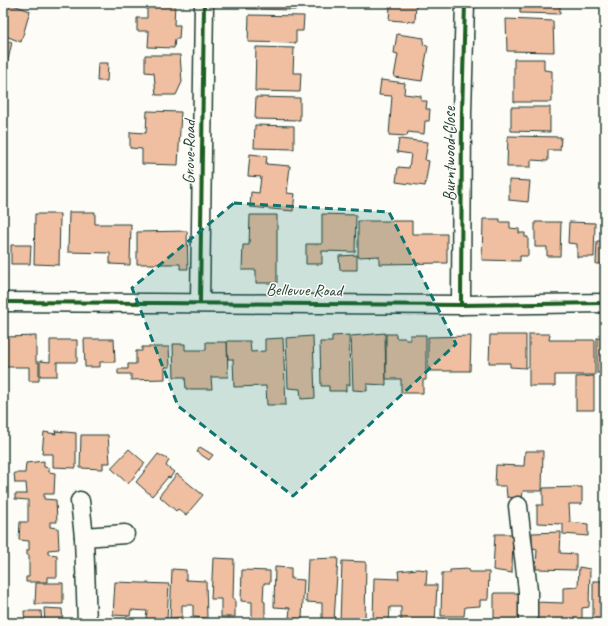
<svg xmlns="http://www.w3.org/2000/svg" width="608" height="626" viewBox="0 0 608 626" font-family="Caveat,sans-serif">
  <rect width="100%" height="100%" fill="#fdfcf7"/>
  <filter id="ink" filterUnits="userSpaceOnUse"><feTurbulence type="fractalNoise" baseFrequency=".025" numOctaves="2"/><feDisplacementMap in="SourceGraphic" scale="8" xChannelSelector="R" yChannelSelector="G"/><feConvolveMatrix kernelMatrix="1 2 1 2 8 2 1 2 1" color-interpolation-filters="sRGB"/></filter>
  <g filter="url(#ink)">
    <!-- building -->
    <g fill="#f0bea0" stroke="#1f3d34">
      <polygon points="3,3 8,3 30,11 21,42 3,35"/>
      <polygon points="141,3 175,3 174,25 180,25 179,39 175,39 174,48 148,47 149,31 137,31 137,18 147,18 147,6 141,6"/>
      <polygon points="247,3 297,3 297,10 247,9"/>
      <polygon points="377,3 425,3 425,5 416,4 415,22 389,20 390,6 376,5"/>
      <polygon points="520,3 560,3 560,14 520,13"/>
      <polygon points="249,15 304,16 303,31 296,31 296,43 248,42"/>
      <polygon points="506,19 553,21 554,52 507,51"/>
      <polygon points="397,34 424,38 423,45 428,46 422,81 394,77 398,54 394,53"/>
      <polygon points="3,40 12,42 5,74 3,74"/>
      <polygon points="256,47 294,48 293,73 301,73 300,92 255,91"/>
      <polygon points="145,55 180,55 182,82 176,95 156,95 154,73 145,72"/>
      <polygon points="514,59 544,59 544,70 552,71 552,102 514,102"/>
      <polygon points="98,63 108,63 107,81 97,81"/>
      <polygon points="381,80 405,83 404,94 421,96 421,101 427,101 426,109 430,109 429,121 425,121 424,134 408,132 407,136 389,135 392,96 379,95"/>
      <polygon points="256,97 300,98 300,120 255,119"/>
      <polygon points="511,107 550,107 550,132 511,131"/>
      <polygon points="147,111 181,112 178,165 142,164 142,149 130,148 130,132 146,133"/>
      <polygon points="255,125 294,126 294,149 254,148"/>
      <polygon points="508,136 561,137 560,150 548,150 548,161 531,160 531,167 507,167"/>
      <polygon points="399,139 428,142 425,160 429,161 425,186 396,182 398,167 409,168 411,154 397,152"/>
      <polygon points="250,154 267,156 266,164 290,166 287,193 295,194 293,211 250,207 251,192 259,193 261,177 248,176"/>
      <polygon points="509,180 530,181 528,202 509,200"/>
      <polygon points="69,212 95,212 95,224 131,224 130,265 110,264 110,253 68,252"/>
      <polygon points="35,214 60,214 59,265 34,264"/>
      <polygon points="322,214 356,215 355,252 322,251 322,264 306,264 306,244 322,244"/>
      <polygon points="250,215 277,215 277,283 256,283 256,270 242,270 243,245 249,245"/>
      <polygon points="483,219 500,219 500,222 510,222 510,228 519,229 519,233 525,233 525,237 528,237 528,256 520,256 520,261 482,260"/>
      <polygon points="358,221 412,221 412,234 447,234 447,263 379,264 379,256 358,257"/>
      <polygon points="535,222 561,222 560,256 547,256 547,247 535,247"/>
      <polygon points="569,222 595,223 594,257 577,257 577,244 568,243"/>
      <polygon points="187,231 188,269 180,269 180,264 137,264 137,232"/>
      <polygon points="603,234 605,234 605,264 596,264 597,241 603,241"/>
      <polygon points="11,245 31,245 30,264 11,264"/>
      <polygon points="357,255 357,270 340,270 339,256"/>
      <polygon points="385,333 386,385 367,384 367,391 353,390 351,336"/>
      <polygon points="386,334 396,334 396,338 405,338 406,340 410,340 410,335 426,335 426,380 423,380 423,393 401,393 401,379 386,379"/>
      <polygon points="529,334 550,334 549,340 595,340 595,375 555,375 555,386 529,386"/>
      <polygon points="349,335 350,385 346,385 346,391 329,391 329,386 321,386 320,342 332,342 332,336"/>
      <polygon points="490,335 526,335 526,368 510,367 510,363 489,363"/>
      <polygon points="36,336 36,362 39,362 39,381 29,381 29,367 6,367 6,337"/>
      <polygon points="313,336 315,398 301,399 300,389 288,388 286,338"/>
      <polygon points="471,336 470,371 428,371 428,337"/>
      <polygon points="283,338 286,405 267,405 266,386 234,387 233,359 228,359 227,341 250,341 251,352 265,351 265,339"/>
      <rect x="597" y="338" width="8" height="35"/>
      <polygon points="84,339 114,339 115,362 100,362 100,367 85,367"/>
      <polygon points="50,340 77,340 77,362 57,362 57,376 40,376 40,361 50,362"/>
      <polygon points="206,342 227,342 228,377 211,377 212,389 186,389 185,377 174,377 173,344 185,344 185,350 206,350"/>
      <polygon points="142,347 169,347 170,367 165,367 165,379 131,380 131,374 118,374 118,369 128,369 128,364 136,364 136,351 142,351"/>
      <polygon points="594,376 594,410 576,410 576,377"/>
      <polygon points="55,431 76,433 76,468 53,467 53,454 42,454 44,432 56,434"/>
      <polygon points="81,435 108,435 110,463 103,463 103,469 80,468"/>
      <polygon points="200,447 213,455 209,460 197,452"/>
      <polygon points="129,449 145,463 128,484 111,468"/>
      <polygon points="525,451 543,451 542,491 523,491 522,499 507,497 506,486 495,486 496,465 524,466"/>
      <polygon points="158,454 169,460 166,466 174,472 170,478 168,477 152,496 136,482"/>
      <polygon points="44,461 44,467 49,468 49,472 55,473 54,494 44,494 44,499 56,500 57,522 50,522 50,527 58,528 59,549 48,550 48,554 57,555 57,577 47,577 47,582 26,582 26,577 29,577 29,555 27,555 27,550 29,550 29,541 19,540 20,522 28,522 28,500 15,499 15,494 27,494 26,483 15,483 14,473 25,473 26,463"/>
      <polygon points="177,474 203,495 186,515 178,509 176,511 159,496"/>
      <polygon points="582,487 582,504 569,504 570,522 588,524 588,536 563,534 563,524 537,523 537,505 543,505 543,488"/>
      <polygon points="561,532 560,553 576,554 576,570 536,569 537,549 532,548 532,533"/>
      <polygon points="495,534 513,534 512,573 493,570"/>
      <polygon points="213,558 234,559 233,599 235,599 235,617 221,617 221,599 211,599"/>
      <polygon points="338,558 334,621 322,621 322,603 306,602 308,559"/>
      <polygon points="342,561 366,562 365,623 340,622"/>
      <polygon points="275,567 291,568 291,579 304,580 302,619 289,618 290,608 274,607"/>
      <polygon points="579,567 590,569 589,607 582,608 582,623 536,623 535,602 563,603 563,588 578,587"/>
      <polygon points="172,569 186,570 186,580 206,581 207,618 193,617 193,605 182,605 182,617 170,618"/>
      <polygon points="418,569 427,570 426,585 437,585 435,623 401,623 401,607 390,607 389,622 373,621 374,578 399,579 398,571"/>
      <polygon points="469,569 469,572 489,572 488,600 480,600 480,606 465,607 464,616 441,616 442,573 450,573 450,570"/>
      <polygon points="242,570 270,571 270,583 264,583 263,601 265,602 265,620 252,619 252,602 241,601"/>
      <rect x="593" y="581" width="12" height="42"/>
      <polygon points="115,582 169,584 167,619 146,619 147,611 131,610 130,616 113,615"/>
      <polygon points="36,583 63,583 63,604 35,604"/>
      <polygon points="494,593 520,593 521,623 494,623"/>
      <rect x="3" y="602" width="2" height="21"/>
      <polygon points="44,608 62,609 63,623 45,623"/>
      <polygon points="24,611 41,611 42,623 25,623"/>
    </g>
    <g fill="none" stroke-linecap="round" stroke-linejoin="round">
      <defs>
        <g id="street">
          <polyline points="3,302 461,305 605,303"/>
          <polyline points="200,302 204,3"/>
          <polyline points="461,305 462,113 465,3"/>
          <polyline points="80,501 84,537 87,623"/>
          <polyline points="518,506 528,591 528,623"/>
          <polyline points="84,537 125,534"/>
        </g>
      </defs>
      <!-- street casing -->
      <use href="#street" stroke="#1f3d34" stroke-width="21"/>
      <!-- street -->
      <use href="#street" stroke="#fdfcf7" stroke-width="18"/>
      <defs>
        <g id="cycleway">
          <polyline points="3,302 461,305 605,303"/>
          <polyline points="200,302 204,3"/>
          <polyline points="461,305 462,113 465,3"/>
        </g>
      </defs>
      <!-- cycleway casing -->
      <use href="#cycleway" stroke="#fdfcf7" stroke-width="6"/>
      <!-- cycleway -->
      <use href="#cycleway" stroke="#1b5e20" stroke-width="4"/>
    </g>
  </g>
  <!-- marked area -->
  <path fill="#0f766e" fill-opacity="0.2" stroke="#0f766e" stroke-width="3" stroke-dasharray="8 5" stroke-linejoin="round" d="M234,203L389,212L456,344L293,496L178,406L132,288Z"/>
  <g text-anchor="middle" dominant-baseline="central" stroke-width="3" stroke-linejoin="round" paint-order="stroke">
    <!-- street labels -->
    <g font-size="17" fill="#1f3d34" stroke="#fdfcf7">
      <text transform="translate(189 152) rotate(-89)">Grove Road</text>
      <text transform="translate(449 154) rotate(-90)">Burntwood Close</text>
      <text transform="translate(304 290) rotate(1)">Bellevue Road</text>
    </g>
  </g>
  <!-- margin -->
  <rect width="608" height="626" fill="none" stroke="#fdfcf7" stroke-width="16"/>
  <rect x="8" y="8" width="592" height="610" fill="none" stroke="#1f3d34" stroke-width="1.5" filter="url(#ink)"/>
</svg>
